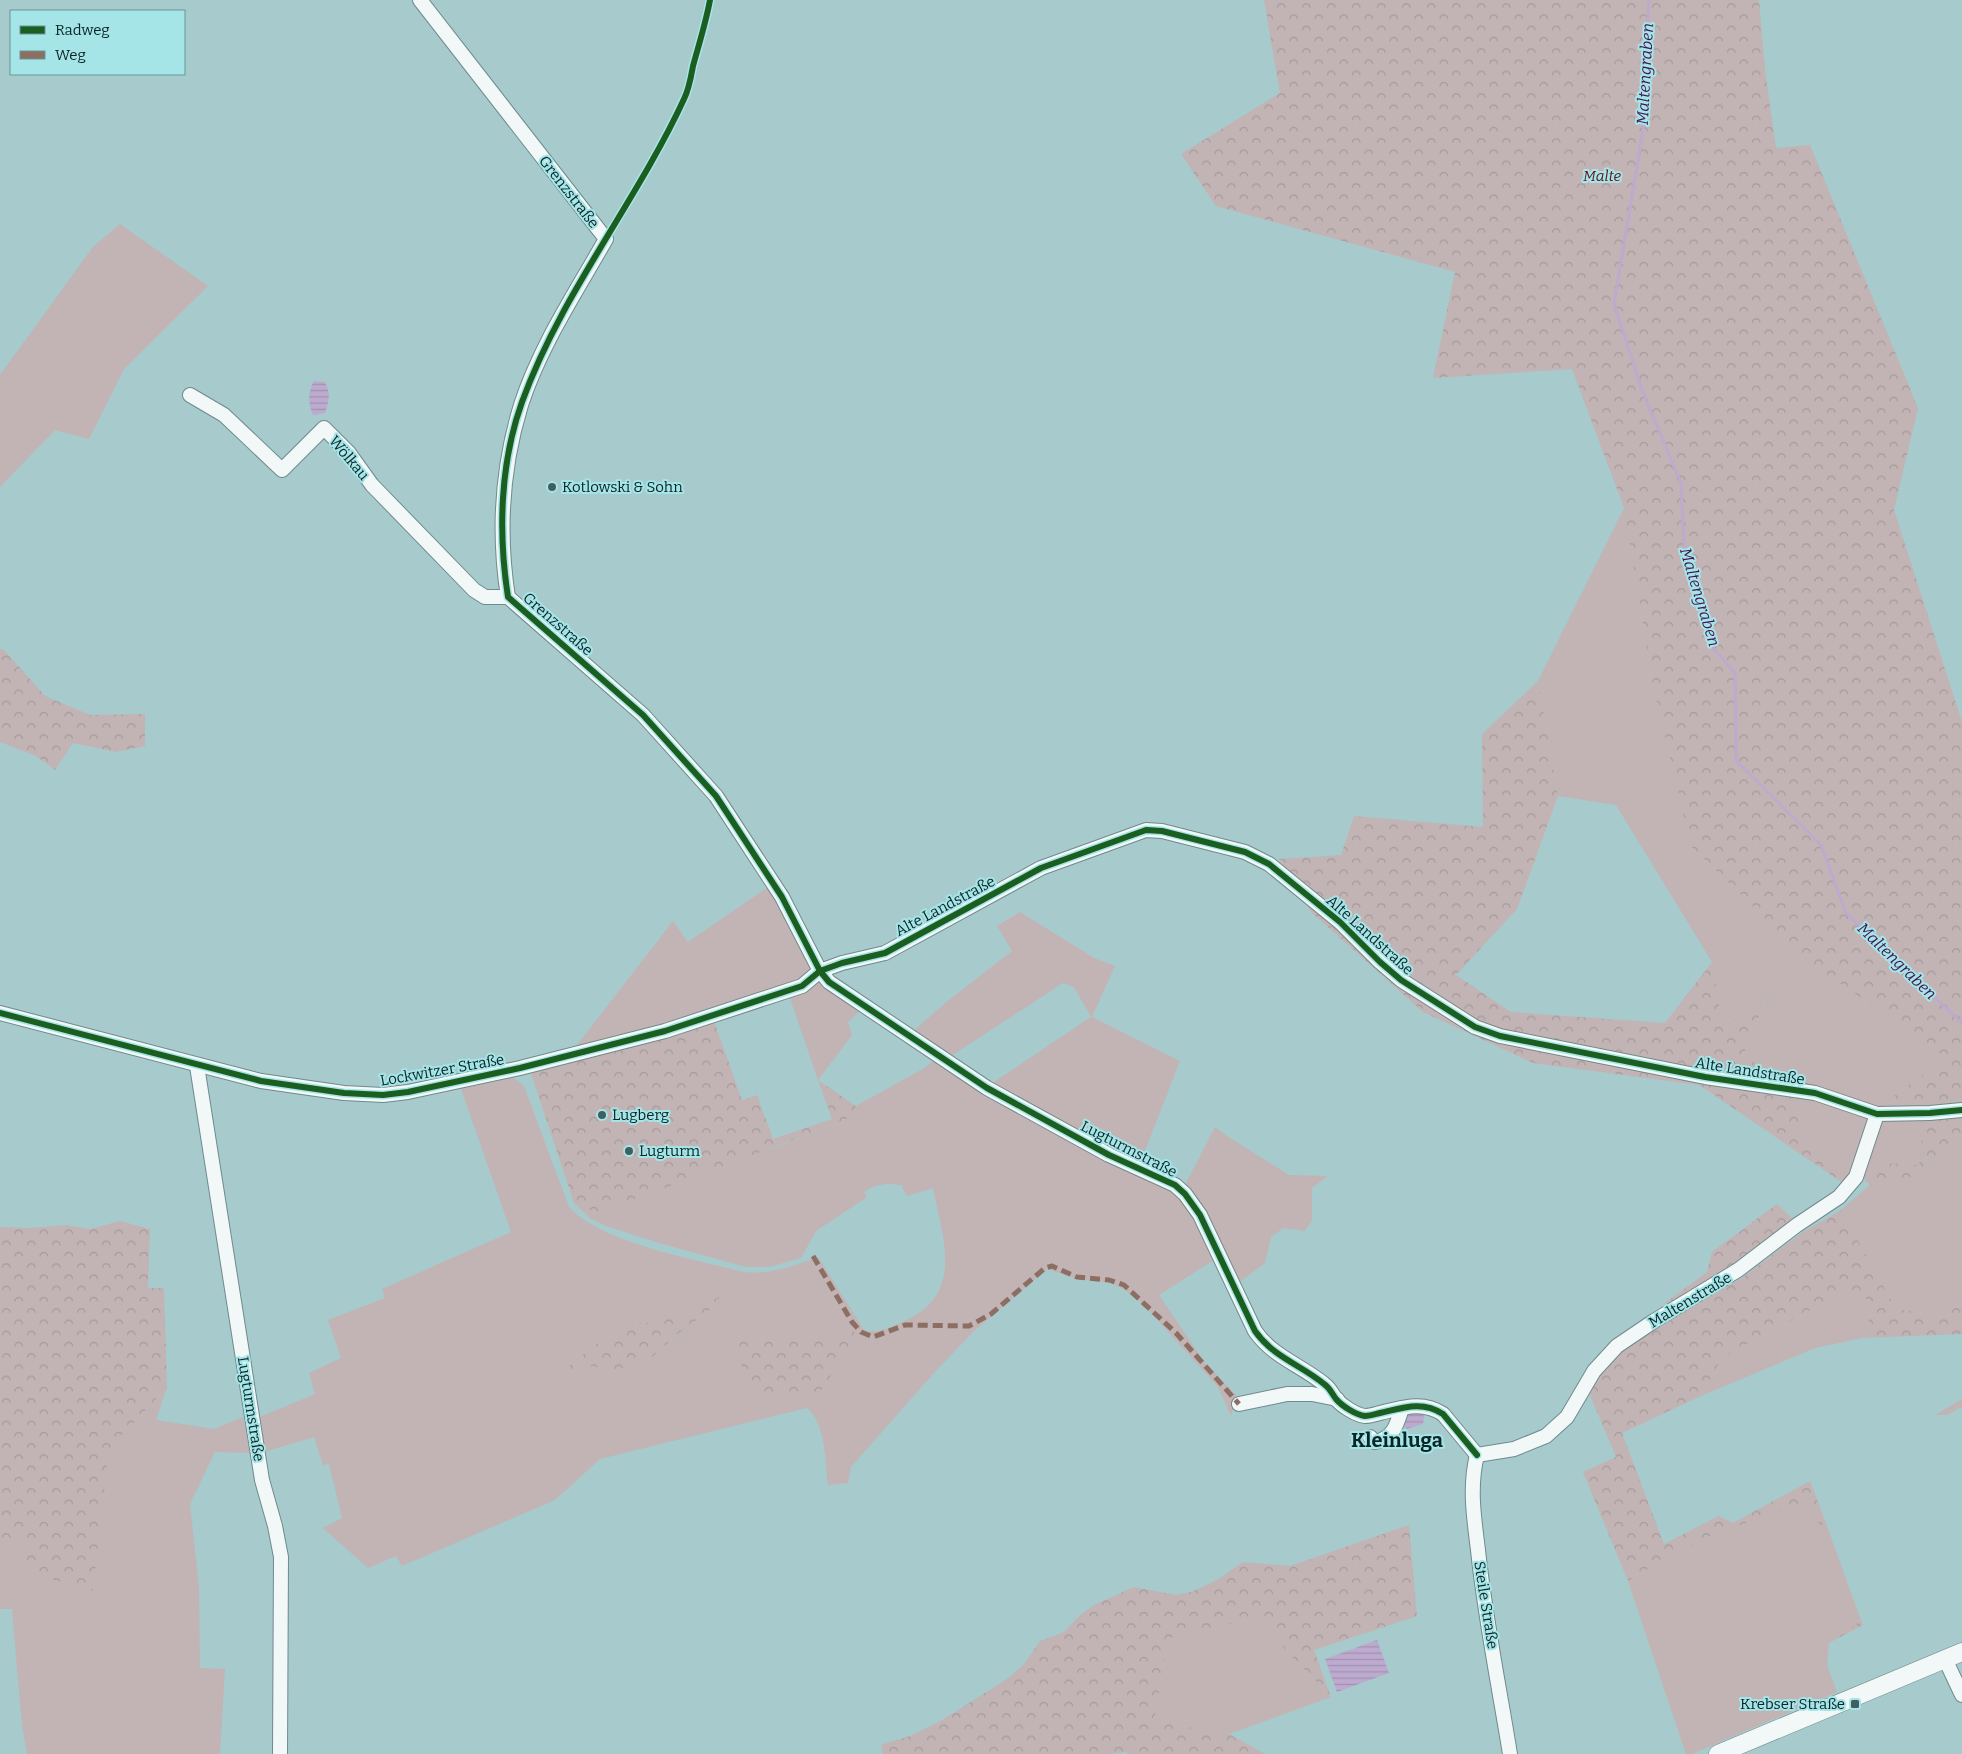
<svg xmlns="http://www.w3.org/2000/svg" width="1962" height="1754" viewBox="0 0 1962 1754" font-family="Bitter,serif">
  <defs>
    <pattern id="forest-crowns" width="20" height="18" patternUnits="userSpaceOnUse" patternTransform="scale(1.25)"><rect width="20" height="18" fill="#c2b3b4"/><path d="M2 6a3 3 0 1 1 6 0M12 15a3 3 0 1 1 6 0" fill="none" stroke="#a59a9b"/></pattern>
    <pattern id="water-rules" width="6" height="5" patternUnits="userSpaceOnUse" patternTransform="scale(1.25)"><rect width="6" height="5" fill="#bdaace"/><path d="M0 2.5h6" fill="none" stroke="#a192b1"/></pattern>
  </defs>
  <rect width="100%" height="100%" fill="#a7cacc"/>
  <!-- green -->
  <g fill="#c2b3b4" fill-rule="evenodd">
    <polygon points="120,224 208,286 124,369 89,439 55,430 0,487 0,375 93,247"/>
    <polygon points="1624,508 1652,681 1811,963 1947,1058 1876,1109 1809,1088 1812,1081 1742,1058 1770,991 1722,1031 1712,962 1616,805 1558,796 1538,681"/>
    <polygon points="771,885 811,967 800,981 663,1028 574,1049 673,921 688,942"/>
    <polygon points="1020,912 1094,958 1115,966 1092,1017 1180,1061 1139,1166 988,1086 1091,1017 1074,987 1063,983 948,1058 911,1033 944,1004 1012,951 997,926"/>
    <polygon points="821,978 863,1008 848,1022 852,1035 818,1080 789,995"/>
    <path d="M938,1058L1182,1196L1217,1258L1159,1295L1205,1363L1236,1395L1231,1416L1218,1387L1144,1305L1125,1290L1111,1283L1078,1279L1047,1269L974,1331L933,1374L851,1467L848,1483L828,1485C825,1460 826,1425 807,1408L600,1459L555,1500L402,1566L396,1556L368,1568L323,1528L342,1518L329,1464L323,1465L314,1437L264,1452L255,1419L315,1394L309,1373L341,1358L328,1320L385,1298L382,1289L511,1232L460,1086L510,1075L524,1086L569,1207C601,1243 698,1260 744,1272C771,1275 793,1266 818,1257L864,1330C878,1334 892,1327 904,1321C965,1295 943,1238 933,1188L907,1196L901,1185C887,1183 876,1184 864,1192L867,1197L816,1231L801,1258L769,1267H746L659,1243L609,1227L591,1219L574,1203L581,1208L776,1147L844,1121L855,1112L856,1106L921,1070ZM719,1298L649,1360L619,1370L588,1366L627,1324L655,1322L677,1316ZM843,1327L857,1339L817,1396H765L754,1387L747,1333L754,1339H830L837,1335Z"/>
    <polygon points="1806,1096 1873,1118 1846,1185 1802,1135 1799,1111"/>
    <polygon points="1882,1118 1912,1118 1928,1156 1917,1165 1892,1163 1862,1177"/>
    <polygon points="1215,1127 1227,1136 1289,1175 1328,1176 1312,1188 1312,1220 1305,1231 1283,1228 1271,1237 1265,1263 1237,1284 1183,1189"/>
    <polygon points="1962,1137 1962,1300 1946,1316 1896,1309 1841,1210 1870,1185 1893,1181 1915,1175 1941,1156"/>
    <polygon points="1850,1289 1875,1304 1862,1338 1815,1348 1701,1396 1722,1358"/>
    <polygon points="167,1387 156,1420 214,1429 243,1417 252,1453 215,1452 190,1504 199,1587 200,1668 225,1669 220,1754 27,1754 22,1726 12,1609 0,1609 0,1537 27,1545 93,1590 109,1449"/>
    <polygon points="1962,1399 1962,1407 1947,1415 1935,1415"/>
    <polygon points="1810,1499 1820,1525 1826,1523 1856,1607 1852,1609 1858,1624 1829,1641 1827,1665 1837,1692 1692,1754 1686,1754 1628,1581 1673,1554 1715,1534"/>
    <polygon points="1255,1618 1331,1697 1229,1734 1154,1721 1169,1638"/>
  </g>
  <!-- forest -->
  <g fill="url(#forest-crowns)">
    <polygon points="1264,0 1759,0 1765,69 1776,148 1810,145 1918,408 1894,510 1962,722 1962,1105 1876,1109 1946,1058 1811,963 1691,846 1652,681 1624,508 1572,369 1433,378 1455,272 1216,206 1181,154 1280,93"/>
    <polygon points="0,649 4,650 45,696 90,715 145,714 145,746 116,752 73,743 55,770 36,756 0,742"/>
    <polygon points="1538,681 1558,796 1517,909 1456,975 1511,1012 1665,1023 1712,962 1723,1030 1770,990 1742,1058 1812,1081 1799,1111 1802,1135 1846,1185 1699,1085 1533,1063 1423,1012 1312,913 1279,859 1341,855 1354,816 1483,827 1482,734"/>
    <polygon points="714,1021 742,1100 757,1095 773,1139 832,1119 818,1080 856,1106 855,1112 844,1121 600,1212 581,1208 574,1203 531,1073 536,1066"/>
    <path d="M1962,1117V1137C1948,1150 1933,1164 1916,1174C1903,1181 1885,1183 1870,1185L1862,1177L1892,1163L1916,1165L1928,1157L1912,1118Z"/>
    <polygon points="1777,1204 1794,1220 1734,1266 1669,1308 1665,1303 1707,1272 1712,1252"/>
    <polygon points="1841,1210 1896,1309 1946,1316 1962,1300 1962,1334 1862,1338 1875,1304 1850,1289 1722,1358 1701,1396 1622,1433 1664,1544 1719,1516 1733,1523 1810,1481 1826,1523 1820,1526 1810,1500 1715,1534 1673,1554 1628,1581 1583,1472 1616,1457 1588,1390 1620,1349 1743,1277 1803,1232"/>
    <polygon points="120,1221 150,1229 148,1288 164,1288 167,1387 109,1449 93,1591 26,1572 27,1545 0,1537 0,1227 31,1228 66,1225 90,1229"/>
    <polygon points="719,1297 720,1302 679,1333 649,1360 618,1370 588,1366 571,1370 568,1367 596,1344 627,1324 655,1322 677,1316"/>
    <path d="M847,1325L857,1334V1339L817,1396H765L754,1387L735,1355L739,1338L747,1333L754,1339H830C838,1335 840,1328 847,1325Z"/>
    <polygon points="1409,1525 1417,1616 1314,1650 1331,1697 1255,1618 1169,1638 1154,1721 1229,1734 1265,1754 1129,1754 1125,1752 1110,1754 883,1754 881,1745 910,1736 939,1722 1010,1677 1025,1663 1040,1641 1064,1632 1080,1615 1094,1605 1134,1587 1176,1595 1191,1592 1217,1580 1243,1562 1290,1566"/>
    <polygon points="1856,1607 1863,1625 1829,1643 1829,1641 1857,1624 1852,1609"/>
  </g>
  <!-- water -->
  <g fill="url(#water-rules)">
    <path d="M314,381L325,382C331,394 329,401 325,413L313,415C308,404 308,391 314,381Z"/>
    <polygon points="1420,1412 1424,1416 1423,1424 1407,1429 1402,1423 1411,1413"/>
    <polygon points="1377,1640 1389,1673 1337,1692 1325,1659"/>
  </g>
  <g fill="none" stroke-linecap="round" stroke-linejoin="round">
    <!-- stream -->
    <polyline stroke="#bdaace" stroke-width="3" points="1649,0 1646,51 1647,106 1614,304 1643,393 1681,483 1684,546 1713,648 1735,673 1736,761 1821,845 1846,913 1962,1023"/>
    <defs>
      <g id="minor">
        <path d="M420,0L606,239C576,292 540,346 521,405C502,467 498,533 508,597L643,715L716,796L782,897L820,971L829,982L987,1088L1109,1155L1175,1185L1185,1194L1200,1215L1255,1331C1273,1357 1301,1365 1324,1384C1330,1388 1332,1394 1336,1399C1342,1406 1356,1415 1365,1416C1370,1416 1376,1414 1380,1413C1402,1408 1422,1400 1443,1414L1477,1455"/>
        <polyline points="190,395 224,415 282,470 324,428 349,453 372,485 474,590 485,597 508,597"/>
        <polyline points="0,1013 261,1081 344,1093 383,1095 408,1092 520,1068 665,1031 802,986 820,971 842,963 885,953 1041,868 1146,830 1162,831 1245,852 1269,864 1340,922 1380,962 1401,980 1475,1027 1500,1036 1705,1077 1815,1093 1877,1114 1930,1113 1962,1110"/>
        <polyline points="197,1066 262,1480 275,1526 281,1557 280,1754"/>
        <polyline points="1239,1404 1287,1394 1312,1394 1337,1399"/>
        <path d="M1370,1437L1375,1442C1394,1438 1397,1424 1402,1408"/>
        <polyline points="1477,1455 1514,1449 1546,1436 1567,1417 1594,1371 1617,1346 1654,1321 1738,1270 1797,1225 1839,1197 1856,1177 1877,1114"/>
        <path d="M1477,1455C1469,1487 1474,1518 1478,1550C1485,1618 1499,1686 1510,1754"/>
        <polyline points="1945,1659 1962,1695"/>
      </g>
      <polyline id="major" points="1718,1754 1962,1652"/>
    </defs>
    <!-- minor casing -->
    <use href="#minor" stroke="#6f8b8d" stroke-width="16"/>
    <!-- major casing -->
    <use href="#major" stroke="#6f8b8d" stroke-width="19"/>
    <!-- minor -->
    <use href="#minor" stroke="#f2f7f7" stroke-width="14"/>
    <!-- major -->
    <use href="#major" stroke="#f2f7f7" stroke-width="18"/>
    <!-- quiet -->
    <polyline stroke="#8d6e63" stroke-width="5" stroke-dasharray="10 5" stroke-linecap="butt" points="813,1256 852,1322 861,1332 873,1337 905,1325 969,1326 991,1314 1045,1268 1052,1266 1077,1277 1109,1280 1124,1285 1176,1333 1239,1404"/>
    <defs>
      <g id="cycleway">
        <path d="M710,0C706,22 699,44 693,66C691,77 689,89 684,99C636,203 561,294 522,402C500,463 498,533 508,597L643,715L716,796L782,897L820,971L829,982L987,1088L1109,1155L1175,1185L1185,1194L1200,1215L1255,1331C1273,1357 1301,1365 1324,1384C1330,1388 1332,1394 1336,1399C1342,1406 1356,1415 1365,1416C1370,1416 1376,1414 1380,1413C1402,1408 1422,1400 1443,1414L1477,1455"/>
        <polyline points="0,1013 261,1081 344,1093 383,1095 408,1092 520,1068 665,1031 802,986 820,971 842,963 885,953 1041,868 1146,830 1162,831 1245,852 1269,864 1340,922 1380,962 1401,980 1475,1027 1500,1036 1705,1077 1815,1093 1877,1114 1930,1113 1962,1110"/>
      </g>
    </defs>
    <!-- cycleway casing -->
    <use href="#cycleway" stroke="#a5e5e8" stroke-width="9"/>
    <!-- cycleway -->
    <use href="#cycleway" stroke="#1b5e20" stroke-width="6"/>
  </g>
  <!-- markers -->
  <g fill="#415f60" stroke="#a5e5e8" stroke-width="2">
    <circle cx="552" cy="487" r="5"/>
    <circle cx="602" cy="1115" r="5"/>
    <circle cx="629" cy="1151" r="5"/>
    <rect x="1850" y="1699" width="10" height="10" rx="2.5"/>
  </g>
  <g text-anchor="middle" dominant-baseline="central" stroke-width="4" stroke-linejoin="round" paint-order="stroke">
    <!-- park labels -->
    <g font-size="15" font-style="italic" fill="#64111b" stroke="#a5e5e8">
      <text x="1602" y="176">Malte</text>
    </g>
    <!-- street labels -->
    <g font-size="15" fill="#0a2526" stroke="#a5e5e8">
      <text transform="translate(569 192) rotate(52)">Grenzstraße</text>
      <text transform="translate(349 458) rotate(50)">Wölkau</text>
      <text transform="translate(558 624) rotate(41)">Grenzstraße</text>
      <text transform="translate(945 906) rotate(-28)">Alte Landstraße</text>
      <text transform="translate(1370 935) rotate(42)">Alte Landstraße</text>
      <text transform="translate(442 1070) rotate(-10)">Lockwitzer Straße</text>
      <text transform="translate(1750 1071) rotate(9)">Alte Landstraße</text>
      <text transform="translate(1129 1149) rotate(27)">Lugturmstraße</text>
      <text transform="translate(1690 1300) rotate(-31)">Maltenstraße</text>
      <text transform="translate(251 1409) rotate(81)">Lugturmstraße</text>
      <text transform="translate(1486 1605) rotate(81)">Steile Straße</text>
    </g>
    <!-- poi labels -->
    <g font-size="15" fill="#0a2526" stroke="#a5e5e8" text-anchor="start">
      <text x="562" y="487">Kotlowski &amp; Sohn</text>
      <text x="612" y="1115">Lugberg</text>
      <text x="639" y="1151">Lugturm</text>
      <text x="1845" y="1704" text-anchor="end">Krebser Straße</text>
    </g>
    <!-- water labels -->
    <g font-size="16" font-style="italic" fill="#461351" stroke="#a5e5e8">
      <text transform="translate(1645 74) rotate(-87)">Maltengraben</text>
      <text transform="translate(1700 597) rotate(73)">Maltengraben</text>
      <text transform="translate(1897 961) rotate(44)">Maltengraben</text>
    </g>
    <!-- district labels -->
    <g font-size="20" font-weight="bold" fill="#0a2526" stroke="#a5e5e8">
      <text x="1397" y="1440">Kleinluga</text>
    </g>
  </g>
  <!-- legend -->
  <rect x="10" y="10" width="175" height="65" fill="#a5e5e8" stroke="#67989a"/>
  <rect x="20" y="26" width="25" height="8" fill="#1b5e20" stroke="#67989a"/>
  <text x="55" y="35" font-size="15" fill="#0a2526">Radweg</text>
  <rect x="20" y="51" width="25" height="8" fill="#8d6e63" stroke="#67989a"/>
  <text x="55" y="60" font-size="15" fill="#0a2526">Weg</text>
</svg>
